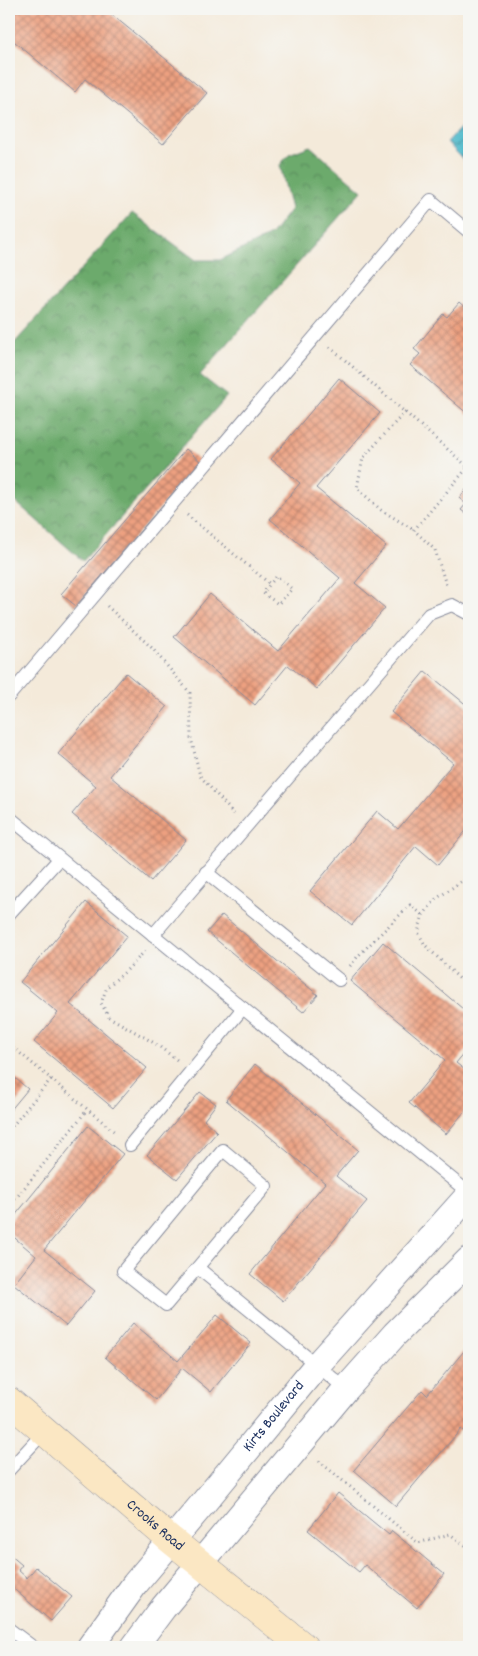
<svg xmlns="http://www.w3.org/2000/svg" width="478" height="1656" viewBox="0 0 478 1656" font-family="Dekko,sans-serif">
  <defs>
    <pattern id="forest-crowns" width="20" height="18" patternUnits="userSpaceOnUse" patternTransform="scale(1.25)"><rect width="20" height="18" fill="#6caa6c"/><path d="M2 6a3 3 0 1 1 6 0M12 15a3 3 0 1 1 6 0" fill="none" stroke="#588b5c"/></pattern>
    <pattern id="water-waves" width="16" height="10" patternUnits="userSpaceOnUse" patternTransform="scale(1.25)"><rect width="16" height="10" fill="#4eb9ca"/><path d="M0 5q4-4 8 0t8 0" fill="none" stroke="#4097a7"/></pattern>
    <pattern id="building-cross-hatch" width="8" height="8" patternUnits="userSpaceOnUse" patternTransform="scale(1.25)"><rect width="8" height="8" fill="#eda080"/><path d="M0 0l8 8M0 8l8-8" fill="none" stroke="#bf836c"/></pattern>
  </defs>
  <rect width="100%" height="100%" fill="#f6f6f2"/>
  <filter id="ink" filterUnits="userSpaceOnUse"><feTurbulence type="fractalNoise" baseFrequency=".02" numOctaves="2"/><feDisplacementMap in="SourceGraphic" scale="10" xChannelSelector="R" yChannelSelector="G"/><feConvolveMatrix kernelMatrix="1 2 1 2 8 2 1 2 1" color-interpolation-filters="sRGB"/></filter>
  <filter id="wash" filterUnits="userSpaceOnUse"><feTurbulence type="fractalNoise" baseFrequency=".0096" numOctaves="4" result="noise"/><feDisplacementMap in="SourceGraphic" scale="20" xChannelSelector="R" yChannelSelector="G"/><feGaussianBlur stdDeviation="1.12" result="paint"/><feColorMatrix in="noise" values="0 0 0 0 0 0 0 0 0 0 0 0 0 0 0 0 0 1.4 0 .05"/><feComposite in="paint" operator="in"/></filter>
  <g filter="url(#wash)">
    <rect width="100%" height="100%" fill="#f4eada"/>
    <!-- forest -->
    <polygon fill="url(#forest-crowns)" stroke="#446c65" points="310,146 362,191 200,375 227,396 83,561 9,496 9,349 132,213 196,260 220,260 271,235 291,209 280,165 289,154"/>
    <!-- water -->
    <polygon fill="url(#water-waves)" stroke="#347494" points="469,119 469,166 447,142"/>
    <g id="blocks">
      <!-- building -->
      <g fill="url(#building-cross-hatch)">
        <polygon points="9,9 105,9 207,93 163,144 85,79 75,92 9,37"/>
        <polygon points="459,303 469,312 469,415 410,365 420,354 414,349 443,314 447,317"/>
        <polygon points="339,378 380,413 316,488 386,546 355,583 385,608 317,689 288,665 255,705 174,637 210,594 278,651 340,578 270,519 300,483 271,459"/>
        <polygon points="186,449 200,461 76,606 61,594"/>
        <polygon points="469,486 469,516 461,510 466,504 459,498"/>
        <polygon points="425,671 469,707 469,765 466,769 469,772 469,827 438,865 416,846 352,925 310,891 377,811 398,829 453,763 391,712"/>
        <polygon points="126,673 167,707 110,776 186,840 151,881 72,814 96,786 58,754"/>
        <polygon points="86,902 127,936 70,1004 147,1068 113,1108 34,1042 58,1013 20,982"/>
        <polygon points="222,915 318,995 303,1012 207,932"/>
        <polygon points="383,942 469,1014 469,1047 456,1063 469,1073 469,1106 446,1134 409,1103 445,1060 350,981"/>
        <polygon points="255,1064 358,1150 336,1176 367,1201 283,1301 250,1274 325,1183 226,1100"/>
        <polygon points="9,1073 28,1089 9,1112"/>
        <polygon points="200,1092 216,1104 204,1120 217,1132 177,1179 147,1155"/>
        <polygon points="88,1126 123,1154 44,1250 95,1291 66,1326 14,1284 36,1256 9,1233 9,1223"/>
        <polygon points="217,1315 251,1343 211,1392 182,1368 156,1400 105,1357 133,1323 178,1361"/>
        <polygon points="469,1345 469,1430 466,1434 461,1429 396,1506 354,1470 422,1390 427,1395"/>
        <polygon points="338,1493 389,1535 392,1531 444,1574 417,1608 365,1565 359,1572 308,1530"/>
        <polygon points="9,1554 22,1565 18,1570 27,1578 36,1567 72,1597 51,1621 9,1585"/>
      </g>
    </g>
  </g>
  <g filter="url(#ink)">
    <use href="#blocks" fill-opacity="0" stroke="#888c9c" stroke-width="1"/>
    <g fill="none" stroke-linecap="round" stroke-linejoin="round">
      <defs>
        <g id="service">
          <polyline points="9,696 431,200 469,232"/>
          <polyline points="9,817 469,1193"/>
          <polyline points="206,872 339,980"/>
          <polyline points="9,914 59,859"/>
          <polyline points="153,935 429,614 452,605 469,614"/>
          <polyline points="130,1145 243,1008"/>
          <polygon points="223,1150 266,1186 166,1305 123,1271"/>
          <polyline points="198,1268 346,1389"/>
          <polyline points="9,1470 45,1431"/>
          <polyline points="9,1629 33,1647"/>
        </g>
        <g id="minor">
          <path id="s1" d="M90,1647L135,1584L200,1507L317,1365L469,1195"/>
          <polyline points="134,1647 163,1608 346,1389 395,1334 469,1260"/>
        </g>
        <g id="secondary">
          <path id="s2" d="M9,1401L171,1540L304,1647"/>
        </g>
      </defs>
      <!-- service casing -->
      <use href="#service" stroke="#888c9c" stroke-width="14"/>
      <!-- minor casing -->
      <use href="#minor" stroke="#888c9c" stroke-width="28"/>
      <!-- secondary casing -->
      <use href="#secondary" stroke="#888c9c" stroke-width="29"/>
      <!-- path -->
      <g stroke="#888c9c" stroke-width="3" stroke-dasharray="1 4" stroke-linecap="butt">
        <polyline points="330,347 468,467 414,530 435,550 447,588"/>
        <polyline points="405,412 363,458 357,488 381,510 414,530"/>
        <polyline points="187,515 270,584 263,593 278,604 292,589 277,576 270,584"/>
        <polyline points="107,606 152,648 190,693 191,738 200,776 234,814"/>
        <polyline points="469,876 436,899 423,915 418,932 425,945 469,988"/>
        <polyline points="145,951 126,971 107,987 101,1003 109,1017 156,1044 177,1060"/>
        <polyline points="350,966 358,956 410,905 423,915"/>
        <polyline points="9,1044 116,1133"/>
        <polyline points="9,1130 51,1079"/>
        <polyline points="9,1207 87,1110"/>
        <polyline points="319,1461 418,1543 450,1534 469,1548"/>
      </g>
      <!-- service -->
      <use href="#service" stroke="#fff" stroke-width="12"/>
      <!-- minor -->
      <use href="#minor" stroke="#fff" stroke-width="26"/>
      <!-- secondary -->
      <use href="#secondary" stroke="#fbe7c3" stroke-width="28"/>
    </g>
  </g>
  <g text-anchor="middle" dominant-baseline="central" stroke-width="4.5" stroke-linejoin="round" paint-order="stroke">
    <!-- street labels -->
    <g font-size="15" fill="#1b2f5e" stroke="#f6f6f2">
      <text stroke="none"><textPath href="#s1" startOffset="295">Kirts Boulevard</textPath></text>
      <text stroke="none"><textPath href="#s2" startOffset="192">Crooks Road</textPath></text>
    </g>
  </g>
  <!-- margin -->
  <rect width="478" height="1656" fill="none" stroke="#f6f6f2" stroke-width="30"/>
</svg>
